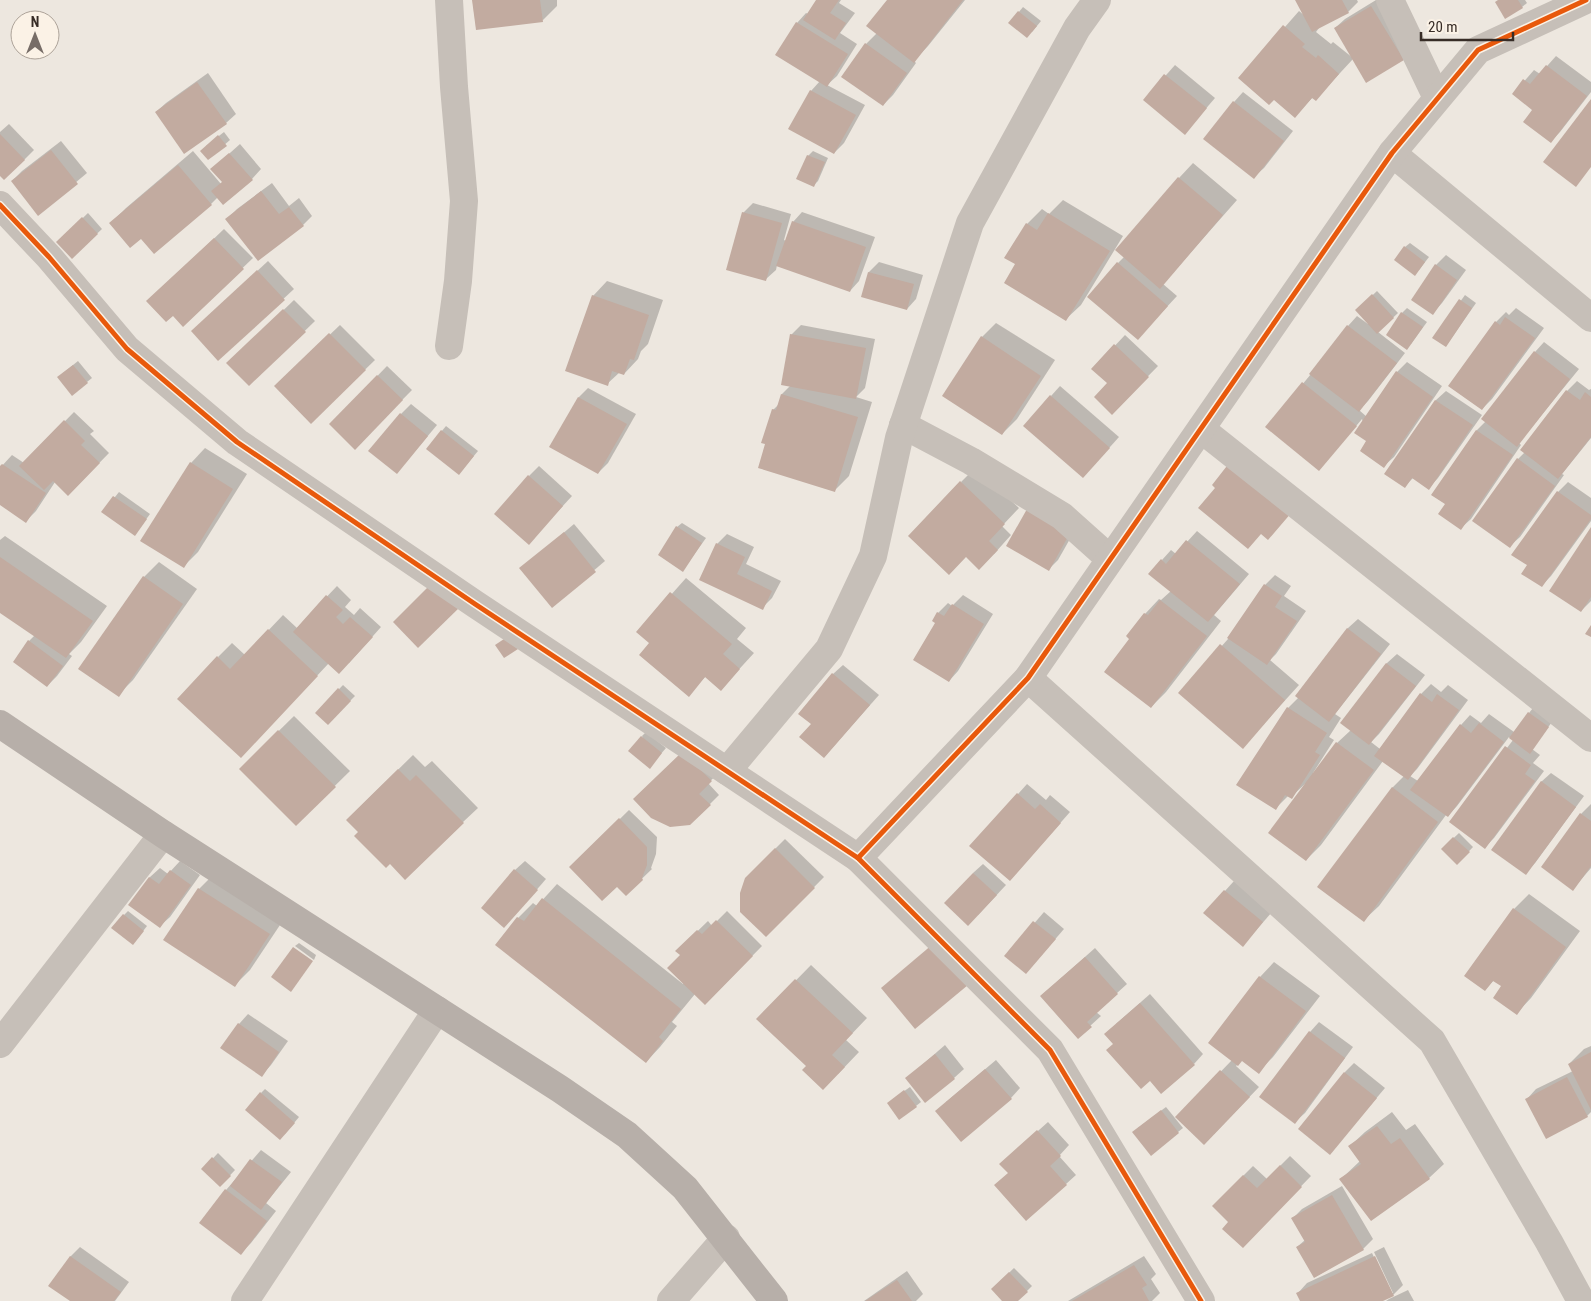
<svg xmlns="http://www.w3.org/2000/svg" width="1591" height="1301" viewBox="0 0 1591 1301" font-family="'Roboto Condensed',sans-serif">
  <rect width="100%" height="100%" fill="#ede7df"/>
  <!-- shadow -->
  <g fill="#0003">
    <polygon points="473,0 557,0 557,6 543,20"/>
    <polygon points="817,0 841,0 839,3 855,13 840,33 857,44 837,76 827,85 865,105 844,143 834,153 811,91 820,81 797,23 806,13 808,14"/>
    <polygon points="888,0 965,0 928,46 914,61 916,63 893,95 883,105 866,44 877,33"/>
    <polygon points="1297,0 1357,0 1358,2 1348,12 1318,27 1319,28 1316,32 1331,44 1333,42 1353,58 1335,28 1345,19 1376,0 1383,0 1404,59 1353,59 1316,99 1313,97 1295,116 1274,98 1240,78 1299,11 1305,16"/>
    <polygon points="1499,0 1525,0 1527,3 1522,7"/>
    <polygon points="1023,7 1041,21 1032,32 1010,23"/>
    <polygon points="1556,56 1591,82 1591,92 1560,132 1551,141 1534,110 1513,94 1534,70 1540,74"/>
    <polygon points="1175,65 1215,98 1185,133 1144,100"/>
    <polygon points="208,73 236,114 226,123 156,112 166,103"/>
    <polygon points="1243,92 1293,131 1264,168 1254,177 1234,102"/>
    <polygon points="9,124 34,150 24,160 0,174 0,132"/>
    <polygon points="224,132 230,140 208,159 206,146"/>
    <polygon points="61,141 87,173 38,214 12,181 22,171"/>
    <polygon points="240,144 261,169 252,179 218,197 211,204 141,237 111,223 126,208 193,151 221,184 223,181 212,169"/>
    <polygon points="813,151 828,158 818,181 814,185 808,156"/>
    <polygon points="1193,163 1237,200 1163,284 1177,296 1138,338 1118,263 1124,257 1179,178"/>
    <polygon points="272,183 289,206 299,198 312,216 303,225 227,219 237,209"/>
    <polygon points="1063,200 1123,236 1081,305 1066,319 1017,264 1027,224 1042,209 1049,214"/>
    <polygon points="753,203 791,214 784,240 786,241 793,222 802,212 875,237 859,281 850,291 777,265 776,270 766,279 743,213"/>
    <polygon points="88,213 102,229 72,257 58,242"/>
    <polygon points="224,229 253,258 183,325 158,292"/>
    <polygon points="1410,243 1429,257 1419,270 1405,247"/>
    <polygon points="1446,255 1466,270 1442,303 1433,313 1436,265"/>
    <polygon points="268,261 294,289 219,359 203,321"/>
    <polygon points="879,262 923,275 916,299 907,309 862,296 869,272"/>
    <polygon points="607,281 663,300 648,344 641,351 638,359 624,374 620,372 607,384 593,296"/>
    <polygon points="1377,291 1398,313 1378,332 1405,353 1368,401 1359,410 1367,417 1397,372 1407,362 1442,386 1394,457 1384,466 1368,440 1362,419 1319,470 1267,427 1311,374 1348,326 1357,316 1368,324 1369,323 1357,310"/>
    <polygon points="1465,295 1476,303 1446,346 1434,338"/>
    <polygon points="294,300 315,321 249,385 238,354"/>
    <polygon points="1407,308 1427,322 1411,344 1402,313"/>
    <polygon points="1516,308 1544,328 1492,399 1482,409 1449,386 1496,322 1506,312 1509,315"/>
    <polygon points="996,323 1055,360 1017,419 1002,434 982,337"/>
    <polygon points="340,325 375,360 311,422 276,386"/>
    <polygon points="801,325 875,339 865,388 856,397 872,402 849,476 835,490 767,443 773,410 779,404 782,394 790,386 791,335"/>
    <polygon points="1125,335 1158,366 1112,413 1108,383 1093,369"/>
    <polygon points="1544,342 1579,369 1519,443 1521,445 1471,519 1461,528 1446,504 1432,495 1477,430 1486,421 1535,352"/>
    <polygon points="78,361 92,378 87,382 63,373"/>
    <polygon points="387,366 412,390 355,448 331,424"/>
    <polygon points="1577,381 1589,390 1591,389 1591,438 1562,474 1564,475 1520,537 1510,546 1518,459 1525,452 1522,450 1567,391"/>
    <polygon points="1060,386 1119,437 1092,467 1051,396"/>
    <polygon points="588,388 636,414 608,463 598,473 551,446 579,397"/>
    <polygon points="1446,391 1482,415 1438,478 1429,488 1413,478 1405,486 1386,473 1436,400"/>
    <polygon points="411,404 437,425 406,462 401,414"/>
    <polygon points="74,412 94,431 90,434 109,453 68,495 55,482 36,511 26,521 0,503 0,468 12,455 24,463"/>
    <polygon points="446,426 478,451 463,469 427,449"/>
    <polygon points="205,448 247,474 198,552 184,566 191,463"/>
    <polygon points="539,466 572,496 538,533 529,476"/>
    <polygon points="975,468 1019,508 1002,526 1011,535 994,554 961,482"/>
    <polygon points="1568,482 1591,498 1591,521 1551,576 1541,586 1529,565 1513,554 1558,492"/>
    <polygon points="119,492 150,514 139,529 103,512"/>
    <polygon points="1038,500 1079,523 1058,560 1049,569"/>
    <polygon points="682,523 706,538 683,570 677,527"/>
    <polygon points="574,524 605,561 552,606 521,569"/>
    <polygon points="1591,529 1591,601 1581,611"/>
    <polygon points="1197,531 1249,574 1214,615 1221,621 1166,692 1151,707 1131,639 1145,614 1159,599 1161,600 1171,591 1162,560 1171,550 1176,554"/>
    <polygon points="727,534 754,547 746,564 781,581 772,598 762,608 701,579 717,544"/>
    <polygon points="5,536 107,606 81,642 69,654 72,656 57,676 47,686 29,641 35,635 0,611 0,540"/>
    <polygon points="159,562 197,589 133,680 118,695 144,577"/>
    <polygon points="1275,575 1291,586 1284,596 1306,611 1276,654 1270,660 1299,685 1243,747 1180,693 1228,639 1265,585"/>
    <polygon points="686,578 746,628 737,639 754,653 721,689 706,676 688,695 651,642 638,632"/>
    <polygon points="337,586 351,600 345,607 354,615 360,608 381,627 349,663 329,663 255,742 218,657 232,643 245,655 283,615 297,628"/>
    <polygon points="963,595 993,614 958,671 949,681 937,623 938,613 948,603 952,606"/>
    <polygon points="1358,619 1390,644 1335,714 1341,718 1329,737 1334,740 1313,773 1314,774 1337,743 1351,730 1342,723 1387,663 1397,654 1425,675 1379,734 1371,742 1380,749 1421,694 1431,684 1441,692 1448,685 1468,700 1417,769 1410,776 1418,781 1461,725 1470,715 1481,723 1489,714 1514,732 1533,708 1552,722 1532,749 1540,755 1533,763 1544,771 1494,838 1485,847 1451,822 1513,740 1509,737 1457,806 1448,816 1446,815 1379,906 1364,920 1392,788 1404,776 1383,761 1321,845 1306,860 1305,784 1291,797 1289,795 1275,809 1288,708 1299,697 1297,695 1348,628"/>
    <polygon points="843,665 879,695 824,757 812,724 833,674"/>
    <polygon points="343,685 355,696 328,723 317,712"/>
    <polygon points="294,716 350,771 296,824 240,769"/>
    <polygon points="646,732 666,748 654,762 642,736"/>
    <polygon points="693,743 721,771 708,783 719,795 690,824"/>
    <polygon points="413,755 425,767 432,761 478,808 463,822 390,863 360,832 362,805"/>
    <polygon points="1551,773 1584,796 1535,863 1525,873 1541,782"/>
    <polygon points="1027,784 1046,800 1050,795 1070,812 1010,880 971,846"/>
    <polygon points="1591,804 1591,868 1573,889 1581,814"/>
    <polygon points="629,810 657,837 656,854 651,868 652,869 626,894 617,885 571,867"/>
    <polygon points="1459,833 1473,847 1457,864 1442,849"/>
    <polygon points="785,839 824,877 766,936 746,878"/>
    <polygon points="180,861 200,875 170,917 160,926 130,905 150,877 160,868 168,874"/>
    <polygon points="525,861 546,879 514,916 515,870"/>
    <polygon points="983,864 1006,885 978,915 973,873"/>
    <polygon points="214,874 284,919 250,970 235,985 199,889"/>
    <polygon points="1234,881 1272,912 1252,935 1205,913"/>
    <polygon points="557,884 683,984 684,983 682,955 677,951 708,921 712,926 727,911 762,946 705,1004 695,994 672,1022 677,1026 660,1047 646,1062 497,944 518,918 533,903 537,906"/>
    <polygon points="1529,894 1580,931 1531,998 1517,1013 1503,986 1494,980 1485,990 1514,909"/>
    <polygon points="128,911 147,926 137,939 124,915"/>
    <polygon points="1044,912 1064,929 1026,973 1006,956"/>
    <polygon points="299,943 316,955 314,960 295,946"/>
    <polygon points="1095,948 1127,984 1096,1012 1101,1016 1078,1037 1041,996"/>
    <polygon points="1274,962 1320,996 1273,1057 1258,1072 1242,1060 1236,1066 1259,1087 1214,1134 1177,1117 1232,1060 1260,977"/>
    <polygon points="811,965 867,1018 846,1040 859,1052 838,1074 808,1066 758,1019"/>
    <polygon points="1150,994 1203,1054 1194,1064 1116,1024"/>
    <polygon points="248,1014 288,1041 271,1065 262,1075 239,1024"/>
    <polygon points="1319,1022 1353,1047 1305,1113 1295,1122 1310,1032"/>
    <polygon points="945,1045 964,1069 954,1078 907,1078"/>
    <polygon points="1591,1046 1591,1112 1587,1116 1527,1099 1536,1089 1573,1071 1569,1064 1584,1049"/>
    <polygon points="996,1060 1020,1088 1011,1098 946,1102"/>
    <polygon points="1354,1063 1385,1088 1330,1153 1345,1072"/>
    <polygon points="910,1087 921,1102 916,1106 893,1099"/>
    <polygon points="265,1089 299,1117 285,1134 261,1093"/>
    <polygon points="1166,1107 1183,1128 1178,1132 1138,1128"/>
    <polygon points="1392,1112 1406,1130 1415,1124 1444,1164 1429,1178 1341,1179 1360,1161 1350,1146 1365,1132"/>
    <polygon points="1048,1122 1069,1145 1059,1156 1076,1175 1066,1184 1009,1172 1011,1155"/>
    <polygon points="261,1150 291,1172 266,1203 276,1211 251,1243 241,1253 226,1190"/>
    <polygon points="218,1153 235,1170 220,1186 203,1169"/>
    <polygon points="1290,1156 1311,1176 1243,1246 1230,1222 1213,1206 1253,1166 1267,1179"/>
    <polygon points="1342,1186 1373,1239 1363,1249 1315,1277 1297,1247 1305,1240 1293,1218 1302,1209"/>
    <polygon points="80,1247 129,1282 115,1301 73,1301 70,1257"/>
    <polygon points="1384,1247 1403,1285 1392,1296 1380,1301 1302,1301 1298,1293 1307,1283 1372,1253 1391,1293 1393,1293 1374,1252"/>
    <polygon points="1144,1256 1156,1274 1151,1279 1160,1293 1152,1301 1068,1301"/>
    <polygon points="1014,1268 1032,1286 1017,1301 1003,1301 992,1289"/>
    <polygon points="907,1271 923,1294 916,1301 864,1301"/>
    <polygon points="1408,1290 1414,1301 1386,1301 1389,1299"/>
  </g>
  <!-- building -->
  <g fill="#c2aba0">
    <polygon points="472,0 540,0 543,22 476,30"/>
    <polygon points="816,0 839,0 830,13 846,23 835,40 803,20"/>
    <polygon points="887,0 963,0 914,63 866,26"/>
    <polygon points="1295,0 1342,0 1349,13 1312,32"/>
    <polygon points="1498,0 1518,0 1523,8 1505,19 1495,2"/>
    <polygon points="1371,6 1404,60 1366,83 1334,28"/>
    <polygon points="1018,11 1037,26 1027,38 1008,23"/>
    <polygon points="796,22 848,54 827,87 775,55"/>
    <polygon points="1283,25 1305,44 1302,47 1316,58 1318,55 1339,74 1316,101 1312,98 1295,118 1274,100 1269,105 1238,78"/>
    <polygon points="865,43 907,73 883,106 841,77"/>
    <polygon points="1546,65 1587,96 1551,143 1523,122 1532,110 1512,94 1523,79 1530,84"/>
    <polygon points="1164,74 1207,108 1185,135 1143,100"/>
    <polygon points="197,82 227,124 184,154 155,112"/>
    <polygon points="810,90 856,115 834,154 788,129"/>
    <polygon points="1591,99 1591,167 1576,187 1543,162"/>
    <polygon points="1233,101 1284,141 1254,179 1203,139"/>
    <polygon points="0,134 25,160 4,180 0,176"/>
    <polygon points="218,135 227,146 208,160 200,151"/>
    <polygon points="51,150 78,184 38,216 11,181"/>
    <polygon points="229,153 253,180 223,205 211,191 222,182 210,169"/>
    <polygon points="807,155 825,162 814,187 796,179"/>
    <polygon points="178,165 212,205 154,254 141,239 130,248 109,223"/>
    <polygon points="1178,177 1223,215 1160,289 1115,250"/>
    <polygon points="261,191 279,214 289,207 304,226 258,261 225,219"/>
    <polygon points="742,212 782,223 766,281 726,270"/>
    <polygon points="1048,213 1110,251 1066,321 1004,283 1015,264 1004,258 1026,223 1037,230"/>
    <polygon points="82,217 98,234 72,259 56,242"/>
    <polygon points="792,221 866,247 850,292 776,266"/>
    <polygon points="214,238 244,269 183,327 173,316 166,322 146,301"/>
    <polygon points="1404,246 1425,262 1415,276 1394,260"/>
    <polygon points="1117,262 1168,306 1138,340 1087,297"/>
    <polygon points="1435,264 1457,280 1433,315 1411,300"/>
    <polygon points="257,270 285,300 218,361 191,331"/>
    <polygon points="868,272 914,284 907,310 861,297"/>
    <polygon points="1372,294 1394,318 1377,334 1355,310"/>
    <polygon points="592,295 649,315 634,360 630,359 624,375 612,371 608,386 565,371"/>
    <polygon points="1459,299 1472,308 1446,347 1432,338"/>
    <polygon points="283,309 306,332 249,386 226,363"/>
    <polygon points="1401,312 1423,327 1407,350 1386,335"/>
    <polygon points="1505,317 1535,338 1482,410 1448,386 1495,321 1500,325"/>
    <polygon points="1347,325 1397,363 1359,412 1309,374"/>
    <polygon points="329,333 366,370 311,424 274,386"/>
    <polygon points="790,334 866,348 856,399 781,385"/>
    <polygon points="981,336 1041,376 1002,435 942,396"/>
    <polygon points="1114,344 1149,377 1112,415 1094,397 1107,383 1091,369"/>
    <polygon points="1534,351 1570,379 1517,447 1481,419"/>
    <polygon points="73,365 88,383 72,396 57,377"/>
    <polygon points="1396,371 1433,397 1384,468 1360,451 1366,441 1354,433"/>
    <polygon points="377,375 403,400 355,450 329,424"/>
    <polygon points="1302,382 1357,426 1319,471 1265,427"/>
    <polygon points="1566,390 1580,400 1585,392 1591,397 1591,437 1558,479 1520,450"/>
    <polygon points="781,394 858,417 835,492 758,468 765,444 761,443 772,409 776,410"/>
    <polygon points="1050,395 1110,448 1083,478 1023,426"/>
    <polygon points="578,397 627,424 598,474 549,447"/>
    <polygon points="1435,400 1473,425 1429,490 1412,478 1405,488 1384,474"/>
    <polygon points="400,413 428,436 397,474 368,451"/>
    <polygon points="64,420 85,441 81,445 100,463 68,496 53,481 44,490 19,466"/>
    <polygon points="441,430 474,456 459,475 426,449"/>
    <polygon points="1476,430 1513,455 1461,530 1438,514 1445,504 1431,495"/>
    <polygon points="1517,458 1555,486 1510,548 1472,521"/>
    <polygon points="190,462 233,489 184,568 140,541"/>
    <polygon points="1230,462 1292,512 1268,540 1261,534 1248,549 1198,508 1215,488 1212,485"/>
    <polygon points="2,464 46,493 26,523 0,505 0,466"/>
    <polygon points="528,475 563,506 529,545 494,514"/>
    <polygon points="960,481 1005,524 989,541 998,550 979,570 966,557 949,575 908,536"/>
    <polygon points="1557,491 1591,515 1591,519 1542,587 1521,574 1527,565 1511,555"/>
    <polygon points="113,496 147,519 135,536 101,512"/>
    <polygon points="1027,509 1070,533 1049,571 1006,546"/>
    <polygon points="676,526 702,543 683,572 658,555"/>
    <polygon points="1591,527 1591,597 1581,612 1549,591"/>
    <polygon points="564,532 596,572 552,608 519,568"/>
    <polygon points="1186,540 1240,584 1208,622 1148,574 1161,559 1166,564"/>
    <polygon points="716,543 745,557 737,574 772,591 763,610 699,580"/>
    <polygon points="0,557 93,621 66,658 0,613"/>
    <polygon points="143,576 183,604 119,697 78,669"/>
    <polygon points="435,580 461,606 418,648 393,622"/>
    <polygon points="1264,584 1282,596 1275,607 1297,621 1267,665 1227,638"/>
    <polygon points="670,592 732,644 723,654 740,669 721,691 705,677 689,697 639,655 649,643 636,632"/>
    <polygon points="326,595 343,610 336,617 343,624 350,617 373,637 339,674 293,632"/>
    <polygon points="1160,600 1207,636 1151,708 1104,672 1129,639 1126,636 1144,613 1148,615"/>
    <polygon points="952,604 984,624 949,682 913,660 935,623 932,621 937,612 944,616"/>
    <polygon points="1591,625 1591,637 1585,634"/>
    <polygon points="1347,628 1381,654 1329,722 1295,696"/>
    <polygon points="268,629 318,676 241,758 177,699 217,656 230,669"/>
    <polygon points="510,635 518,649 504,658 495,645"/>
    <polygon points="28,640 63,666 47,687 13,662"/>
    <polygon points="1220,644 1285,700 1243,749 1178,693"/>
    <polygon points="1386,663 1416,686 1369,745 1340,723"/>
    <polygon points="832,673 870,705 824,758 799,737 811,724 798,714"/>
    <polygon points="338,688 351,701 328,725 315,713"/>
    <polygon points="1420,693 1432,702 1437,694 1459,710 1408,780 1374,756"/>
    <polygon points="1287,707 1327,733 1315,752 1320,755 1292,799 1285,795 1276,810 1236,785"/>
    <polygon points="1528,712 1549,727 1530,754 1509,738"/>
    <polygon points="1479,723 1504,742 1448,817 1410,790 1460,724 1471,733"/>
    <polygon points="278,730 336,787 296,826 239,769"/>
    <polygon points="641,736 662,753 650,769 628,751"/>
    <polygon points="1336,742 1374,770 1306,861 1268,833"/>
    <polygon points="1505,746 1531,765 1525,774 1535,781 1485,849 1449,822"/>
    <polygon points="682,752 712,781 699,794 711,805 690,825 670,827 651,818 633,799"/>
    <polygon points="398,769 410,781 416,775 464,823 405,880 390,864 386,868 354,836 358,832 346,820"/>
    <polygon points="1541,781 1576,807 1526,875 1491,850"/>
    <polygon points="1392,787 1438,822 1364,922 1317,887"/>
    <polygon points="1017,793 1035,809 1040,804 1061,823 1010,881 969,846"/>
    <polygon points="1580,813 1591,821 1591,866 1573,891 1541,867"/>
    <polygon points="619,818 647,847 647,865 642,878 643,880 626,896 617,887 602,901 569,867"/>
    <polygon points="1453,837 1470,852 1457,865 1441,849"/>
    <polygon points="775,848 815,888 766,937 740,912 740,893 745,878"/>
    <polygon points="514,869 538,890 504,928 481,908"/>
    <polygon points="170,870 191,885 160,928 128,905 149,877 159,884"/>
    <polygon points="973,873 997,895 968,926 944,903"/>
    <polygon points="198,888 270,934 235,987 163,940"/>
    <polygon points="1224,890 1263,922 1243,947 1203,913"/>
    <polygon points="542,898 681,1009 659,1037 663,1041 646,1063 495,945 517,917 524,921"/>
    <polygon points="1513,908 1566,947 1517,1015 1493,998 1501,986 1493,981 1485,991 1464,976"/>
    <polygon points="123,914 144,931 133,945 111,928"/>
    <polygon points="716,920 753,956 705,1005 667,968 680,955 675,951 697,930 702,934"/>
    <polygon points="1033,921 1056,939 1026,974 1004,956"/>
    <polygon points="933,944 968,985 915,1029 881,988"/>
    <polygon points="293,947 313,961 291,992 271,977"/>
    <polygon points="1085,957 1118,994 1087,1022 1092,1027 1078,1039 1040,996"/>
    <polygon points="1259,976 1306,1011 1259,1074 1242,1061 1238,1066 1208,1043"/>
    <polygon points="795,979 853,1033 832,1055 845,1067 823,1090 802,1070 806,1066 756,1019"/>
    <polygon points="1140,1003 1195,1065 1161,1094 1150,1081 1141,1089 1106,1050 1113,1044 1104,1034"/>
    <polygon points="238,1023 279,1052 262,1077 220,1048"/>
    <polygon points="1309,1031 1345,1058 1295,1124 1259,1097"/>
    <polygon points="1591,1052 1591,1110 1568,1064"/>
    <polygon points="935,1054 955,1079 925,1103 905,1078"/>
    <polygon points="985,1069 1012,1099 961,1142 935,1111"/>
    <polygon points="1220,1070 1250,1097 1204,1145 1175,1117"/>
    <polygon points="1344,1072 1377,1098 1330,1155 1298,1129"/>
    <polygon points="1567,1077 1588,1117 1546,1139 1525,1099"/>
    <polygon points="904,1090 917,1107 899,1120 887,1103"/>
    <polygon points="260,1092 295,1123 280,1140 245,1110"/>
    <polygon points="1161,1110 1179,1133 1151,1156 1132,1132"/>
    <polygon points="1377,1126 1391,1144 1400,1138 1430,1179 1371,1221 1339,1179 1361,1164 1348,1146"/>
    <polygon points="1037,1130 1061,1156 1050,1166 1067,1185 1026,1221 994,1185 1008,1173 999,1164"/>
    <polygon points="212,1157 231,1176 220,1187 201,1169"/>
    <polygon points="250,1159 282,1182 261,1210 230,1186"/>
    <polygon points="1280,1165 1302,1187 1243,1248 1222,1229 1228,1222 1212,1206 1243,1175 1257,1188"/>
    <polygon points="225,1189 267,1221 241,1255 199,1223"/>
    <polygon points="1332,1195 1364,1250 1314,1278 1296,1247 1305,1242 1291,1218"/>
    <polygon points="70,1256 121,1292 114,1301 70,1301 48,1286"/>
    <polygon points="1375,1256 1394,1296 1383,1301 1300,1301 1296,1293"/>
    <polygon points="1134,1265 1147,1285 1142,1288 1149,1301 1072,1301"/>
    <polygon points="1009,1272 1028,1292 1018,1301 1002,1301 991,1289"/>
    <polygon points="897,1280 912,1301 865,1301"/>
  </g>
  <g fill="none" stroke-linecap="round" stroke-linejoin="round">
    <!-- street -->
    <g stroke="#c6bfb8" stroke-width="28">
      <polyline points="449,0 454,87 464,201 458,281 449,346"/>
      <polyline points="1390,0 1437,98"/>
      <polyline points="1392,153 1591,318"/>
      <polyline points="0,205 49,257 127,349 237,442 475,604 858,858 1050,1050 1201,1301"/>
      <polyline points="903,425 971,461 1062,516 1110,559"/>
      <polyline points="1201,429 1591,738"/>
      <polyline points="1028,678 1432,1041 1549,1242 1581,1301"/>
      <polyline points="727,771 829,649 873,556 899,438 970,223 1077,28 1097,0"/>
      <polyline points="858,858 1028,678 1392,153 1478,50 1586,0"/>
      <polyline points="0,1044 163,834"/>
      <polyline points="245,1301 437,1010"/>
      <polyline points="671,1301 726,1238"/>
    </g>
    <!-- secondary -->
    <polyline stroke="#b7afa9" stroke-width="28" points="0,724 163,834 560,1089 627,1135 685,1188 774,1301"/>
    <defs>
      <g id="cycleway">
        <polyline points="0,205 49,257 127,349 237,442 475,604 858,858 1050,1050 1201,1301"/>
        <polyline points="858,858 1028,678 1392,153 1478,50 1586,0"/>
      </g>
    </defs>
    <!-- cycleway casing -->
    <use href="#cycleway" stroke="#fbf2e6" stroke-width="8"/>
    <!-- cycleway -->
    <use href="#cycleway" stroke="#e8590c" stroke-width="5"/>
  </g>
  <!-- north arrow -->
  <g transform="translate(35 35)"><circle r="24" fill="#fbf2e6" stroke="#ada399"/>
  <path d="M0-4L9 19L0 12L-9 19Z" fill="#776d67"/>
  <text y="-8" font-size="14" font-weight="bold" text-anchor="middle" fill="#372c26">N</text>
  </g>
  <!-- scale -->
  <path d="M1421 32v8h92v-8" fill="none" stroke="#372c26" stroke-width="2.5"/>
  <text x="1428" y="32" font-size="15" fill="#372c26" stroke="#fbf2e6" stroke-width="4" paint-order="stroke">20 m</text>
</svg>
